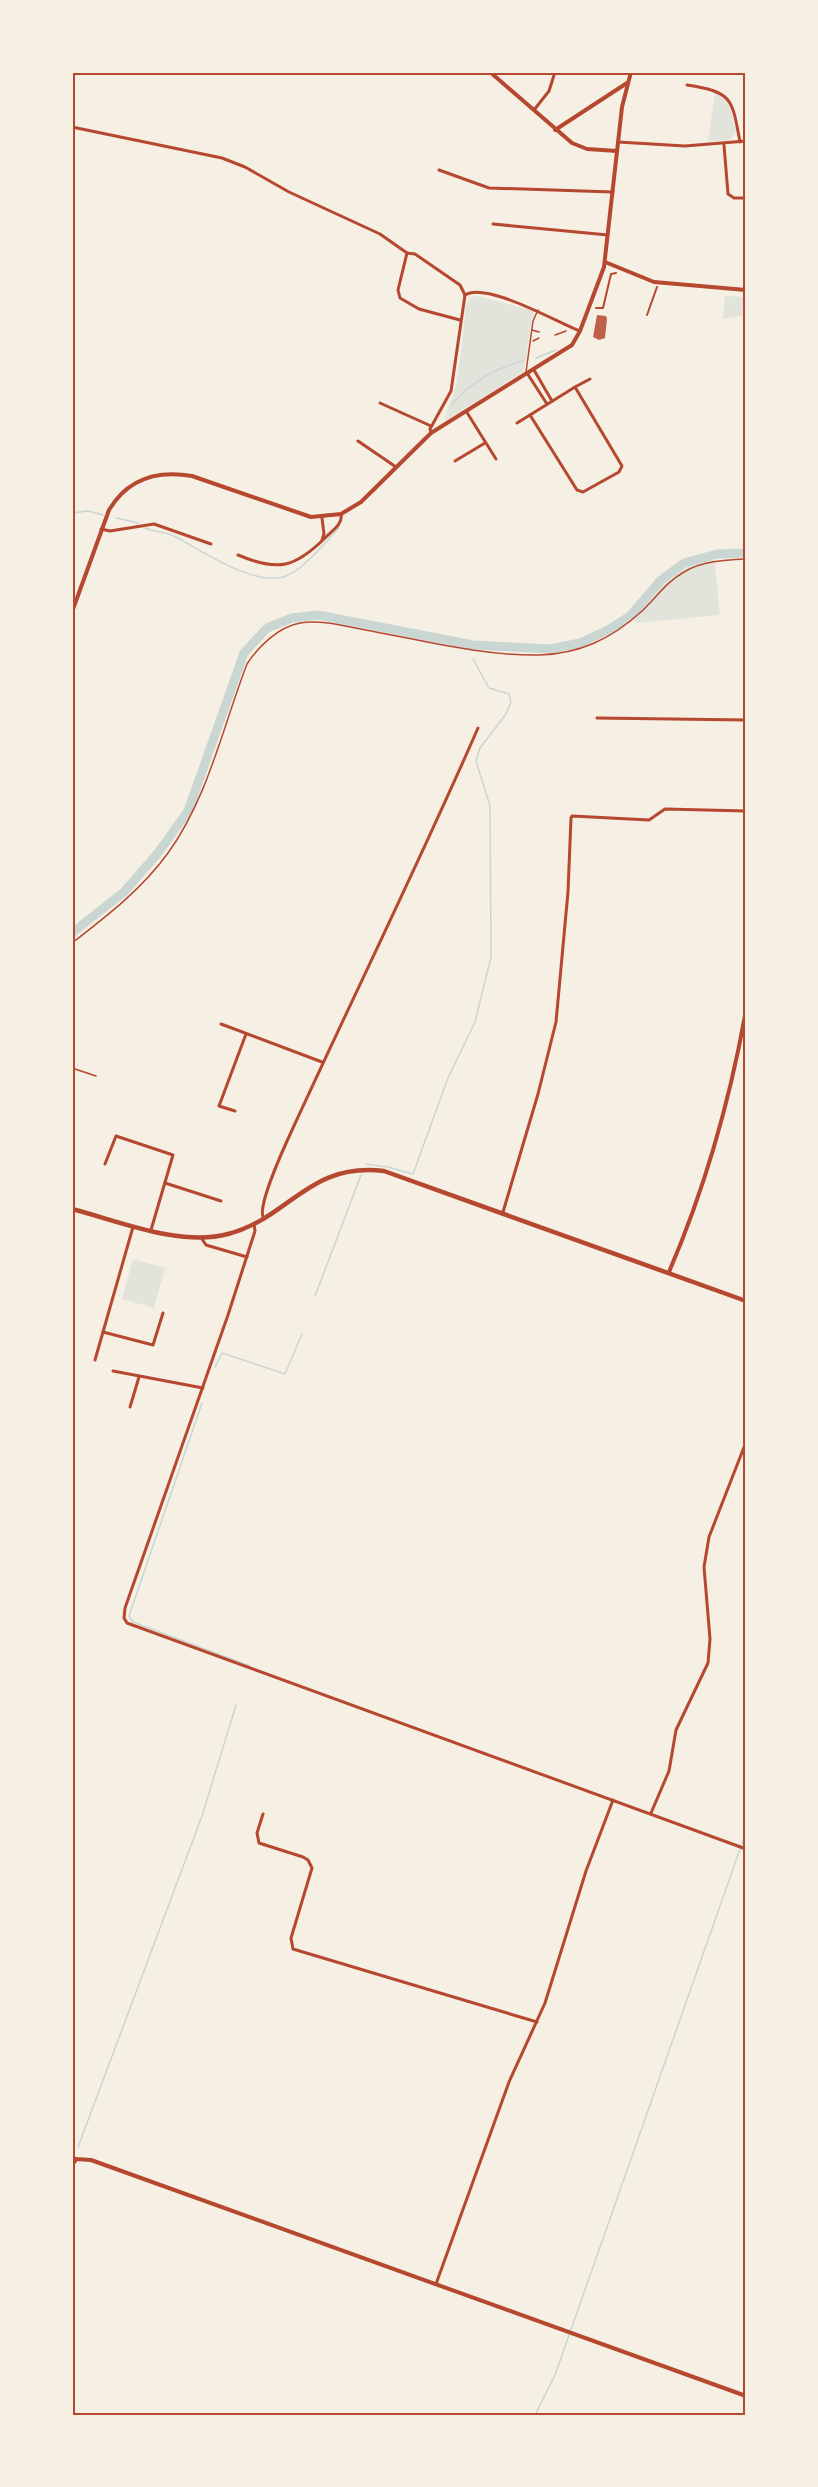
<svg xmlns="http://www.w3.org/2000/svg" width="818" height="2487" viewBox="0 0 818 2487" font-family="Poppins,sans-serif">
  <rect width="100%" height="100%" fill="#f6efe4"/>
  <!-- green -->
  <g fill="#e2e4dc">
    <polygon points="715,93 721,95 730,107 736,132 730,140 708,141"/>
    <path d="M478,296L534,311C528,331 529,352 523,372L445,421C446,408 453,399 456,386C461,359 463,332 466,305L471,297Z"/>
    <polygon points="725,296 746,297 746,315 723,319"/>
    <polygon points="714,557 720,615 637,623 631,617 662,582 686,564"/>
    <polygon points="133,1259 165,1268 154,1308 122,1299"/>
  </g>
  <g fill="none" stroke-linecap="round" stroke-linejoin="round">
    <!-- stream -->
    <g stroke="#c9d6d2" stroke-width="1.5">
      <polyline points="536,358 556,350"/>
      <path d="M451,405C471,382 493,369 523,361"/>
      <polyline points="72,513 88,511 103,515"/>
      <polyline points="117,518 138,523"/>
      <path d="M145,528C155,532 167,532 176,537C204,552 251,585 283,577C302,572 326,541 339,528"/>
      <polyline points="472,648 473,645"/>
      <polyline points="366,1164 388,1167 413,1174 448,1078 475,1022 491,957 490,806 476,761 480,748 506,714 511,702 509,694 489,688 473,659"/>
      <polyline points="315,1296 361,1175"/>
      <polyline points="215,1367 222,1353 285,1374 302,1334"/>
      <polyline points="202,1403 129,1616 133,1622 250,1666"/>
      <polyline points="78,2147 202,1816 236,1705"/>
      <polyline points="535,2415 555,2375 746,1832"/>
    </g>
    <!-- river -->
    <polyline stroke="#c9d6d2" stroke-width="9" points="72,933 124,892 158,853 188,811 244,653 267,628 292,618 318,615 473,645 551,649 580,643 608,630 630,616 661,580 684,563 717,554 746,553"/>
  </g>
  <!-- building -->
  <polygon fill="#bf614a" points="597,315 606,316 607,319 605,338 599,340 593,337"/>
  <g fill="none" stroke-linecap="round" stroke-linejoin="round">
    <!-- path -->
    <g stroke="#b5482f" stroke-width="1.5">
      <polyline points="555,335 566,331"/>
      <path d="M72,943C107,916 142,889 168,853C208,798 223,726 247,664C258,647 278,627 300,623C324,619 352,628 376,632C430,642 484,656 539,655C579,654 611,639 641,612C656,598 666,582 684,572C702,561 726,560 746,559"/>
      <polyline points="72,1068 96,1076"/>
    </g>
    <!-- service -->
    <g stroke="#b5482f" stroke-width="1.5">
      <polyline points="532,330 539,332"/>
      <polyline points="533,341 539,338"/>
      <polyline points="526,372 533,321 538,310"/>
    </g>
    <!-- pedestrian -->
    <g stroke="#b5482f" stroke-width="2">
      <polyline points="596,308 603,308 611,274 616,273"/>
      <polyline points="647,315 657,287"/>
    </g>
    <!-- minor -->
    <g stroke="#b5482f" stroke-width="3">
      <path d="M687,85C733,92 732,99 740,142"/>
      <polyline points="534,110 549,91 555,72"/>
      <polyline points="72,127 222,158 245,167 289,192 380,234 407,253 415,254 460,285 465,295"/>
      <polyline points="618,142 685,146 746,141"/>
      <polyline points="724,145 728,194 734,198 746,198"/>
      <polyline points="439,170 489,188 613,192"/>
      <polyline points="493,224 608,235"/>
      <polyline points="407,253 398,290 400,298 419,309 460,320"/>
      <path d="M465,295C486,281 558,323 580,331"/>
      <polyline points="534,370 552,401"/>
      <polyline points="527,373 547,404"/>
      <polygon points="575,387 622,466 619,472 583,492 577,490 530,415"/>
      <polyline points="575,387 590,379"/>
      <polyline points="380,403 431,426"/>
      <polyline points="466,411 496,459"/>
      <polyline points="517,423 530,415"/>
      <polyline points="431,433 430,429 451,391 465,295"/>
      <polyline points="358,441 396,467"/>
      <polyline points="455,461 485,443"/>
      <polyline points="101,529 110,531 154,524 211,544"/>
      <polyline points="322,540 324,534 322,518"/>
      <path d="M238,555C278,572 295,568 326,537C333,530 343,524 341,514"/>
      <polyline points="597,718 746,720"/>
      <polyline points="221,1024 322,1062"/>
      <polyline points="235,1111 219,1106 246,1034"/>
      <polyline points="105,1164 116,1136 173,1155 151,1230"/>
      <polyline points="165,1183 221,1201"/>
      <polyline points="503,1212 538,1094 556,1022 568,892 571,818 572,816 649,820 665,809 746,811"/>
      <path d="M263,1217C258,1204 286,1143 293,1128C354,995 419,863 478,728"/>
      <polyline points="254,1224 255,1231 228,1315 125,1608 124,1618 127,1623 746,1849"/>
      <polyline points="202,1239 206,1245 247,1257"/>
      <polyline points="103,1332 153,1345 163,1313"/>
      <polyline points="95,1360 133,1227"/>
      <polyline points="113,1371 203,1388"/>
      <polyline points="130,1407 139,1377"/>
      <polyline points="651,1813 669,1771 676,1730 708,1663 710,1639 704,1567 709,1537 746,1442"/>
      <polyline points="263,1814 257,1833 259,1843 303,1857 308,1860 312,1868 291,1938 293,1949 537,2022"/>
      <polyline points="436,2284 509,2082 545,2003 586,1871 613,1800"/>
    </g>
    <!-- tertiary -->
    <g stroke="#b5482f" stroke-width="4">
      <polyline points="490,72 572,143 587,149 617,151"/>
      <polyline points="555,130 627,83"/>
      <polyline points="605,262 654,282 746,290"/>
      <path d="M72,612L109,510C128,478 157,470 192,476L311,517L341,514L361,502L431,433L572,345L580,331L604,267L622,107L631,72"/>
      <path d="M669,1272C705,1188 730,1100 746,1010"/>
      <polyline points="72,2155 75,2161 72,2165"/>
      <polyline points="75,2159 91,2160 746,2396"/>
    </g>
    <!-- secondary -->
    <path stroke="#b5482f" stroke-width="4.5" d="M72,1209C119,1221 180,1247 228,1234C290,1218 308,1162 384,1171L746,1301"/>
  </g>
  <!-- border -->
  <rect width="818" height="2487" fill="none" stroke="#f6efe4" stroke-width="147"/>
  <rect x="74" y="74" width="670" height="2340" fill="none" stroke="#b5482f" stroke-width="2"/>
</svg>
